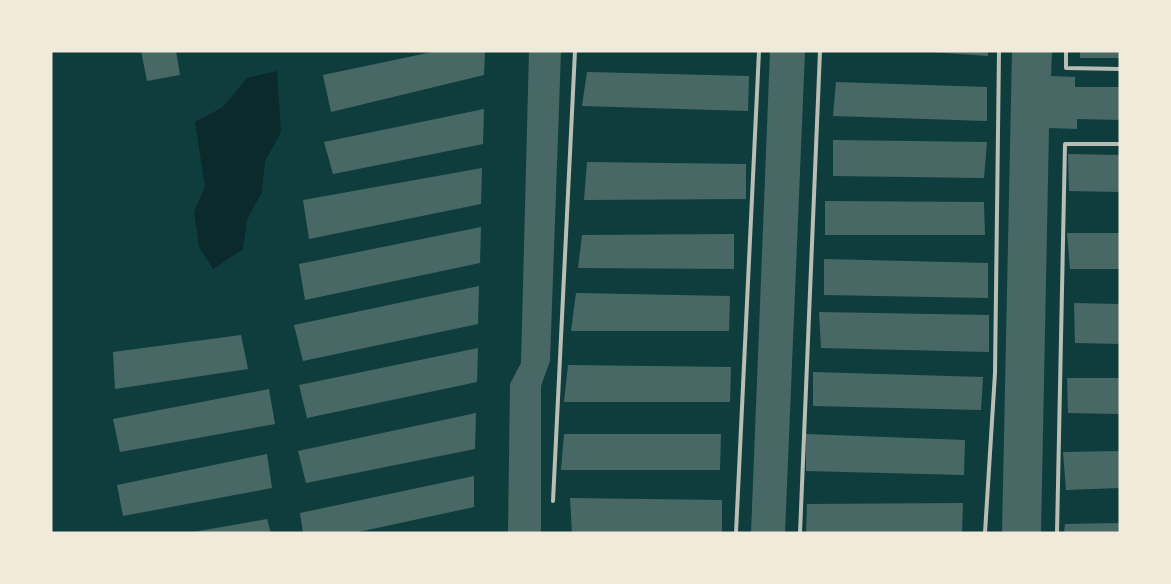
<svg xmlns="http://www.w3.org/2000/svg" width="1171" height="584" viewBox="0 0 1171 584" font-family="'PT Serif',serif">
  <rect width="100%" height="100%" fill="#0f3d3e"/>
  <!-- water -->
  <polygon fill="#0a2a2b" points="277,71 281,132 265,161 262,192 247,220 243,249 213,269 199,247 194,212 205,187 195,122 223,107 247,78"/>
  <!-- building -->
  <g fill="#486865">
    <polygon points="141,51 176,51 180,75 147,81"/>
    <polygon points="437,51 485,51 484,75 331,112 323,75"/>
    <polygon points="529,51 561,51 550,361 541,386 541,533 508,533 510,384 521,363"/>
    <polygon points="770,51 805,51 785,533 751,533"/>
    <polygon points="917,51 988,51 988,56"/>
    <polygon points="1012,51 1052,51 1051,76 1075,77 1075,87 1120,87 1120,120 1077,119 1077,129 1049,128 1041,533 1002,533"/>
    <rect x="1080" y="51" width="40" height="7"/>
    <polygon points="587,72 749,76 748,111 582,106"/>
    <polygon points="836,82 987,87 987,121 833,116"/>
    <polygon points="484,109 483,144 333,174 324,142"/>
    <polygon points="833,140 987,142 984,178 833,176"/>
    <polygon points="1068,154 1120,155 1120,192 1069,191"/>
    <polygon points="587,162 746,164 746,199 584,200"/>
    <polygon points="482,168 481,204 309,239 303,200"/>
    <polygon points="825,201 984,202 985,235 825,235"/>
    <polygon points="481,227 480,263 305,300 299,264"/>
    <polygon points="1067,233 1120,233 1120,269 1070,269"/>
    <polygon points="734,234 734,269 578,268 582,235"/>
    <polygon points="824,259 988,263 988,298 824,295"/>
    <polygon points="479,286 478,324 303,361 294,325"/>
    <polygon points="576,293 730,296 729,331 571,331"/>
    <polygon points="1074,303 1120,304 1120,344 1075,343"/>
    <polygon points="819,312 989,315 989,352 821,348"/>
    <polygon points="241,335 248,369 115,389 113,352"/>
    <polygon points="478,348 477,382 307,418 299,385"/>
    <polygon points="568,365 731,367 730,402 564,402"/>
    <polygon points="813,372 983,377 981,410 813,406"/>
    <polygon points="1067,378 1120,378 1120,414 1068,413"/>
    <polygon points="269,389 275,424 120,452 113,419"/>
    <polygon points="476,413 475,449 306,483 298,451"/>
    <polygon points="564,434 721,434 720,470 561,470"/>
    <polygon points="806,434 965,440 964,475 806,471"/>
    <polygon points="1120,451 1120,488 1066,490 1063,452"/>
    <polygon points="267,454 272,488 123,516 117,485"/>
    <polygon points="474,476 474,507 354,533 303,533 300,513"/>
    <polygon points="570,498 722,500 722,533 572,533"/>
    <polygon points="963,503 962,533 806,533 807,504"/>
    <polygon points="267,519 271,533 193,533 193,532"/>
    <polygon points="1120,523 1120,533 1064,533 1065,524"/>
  </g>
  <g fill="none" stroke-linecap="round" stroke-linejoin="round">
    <!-- service -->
    <g stroke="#b8beb3" stroke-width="4">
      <polyline points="1066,51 1066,68 1120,69"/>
      <polyline points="553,501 575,51"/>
      <polyline points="736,533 759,51"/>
      <polyline points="800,533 820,51"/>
      <polyline points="985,533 995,373 999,51"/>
      <polyline points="1057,533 1065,144 1120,144"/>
    </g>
  </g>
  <!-- border -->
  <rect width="1171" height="584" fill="none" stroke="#f1e9da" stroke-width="105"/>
</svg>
